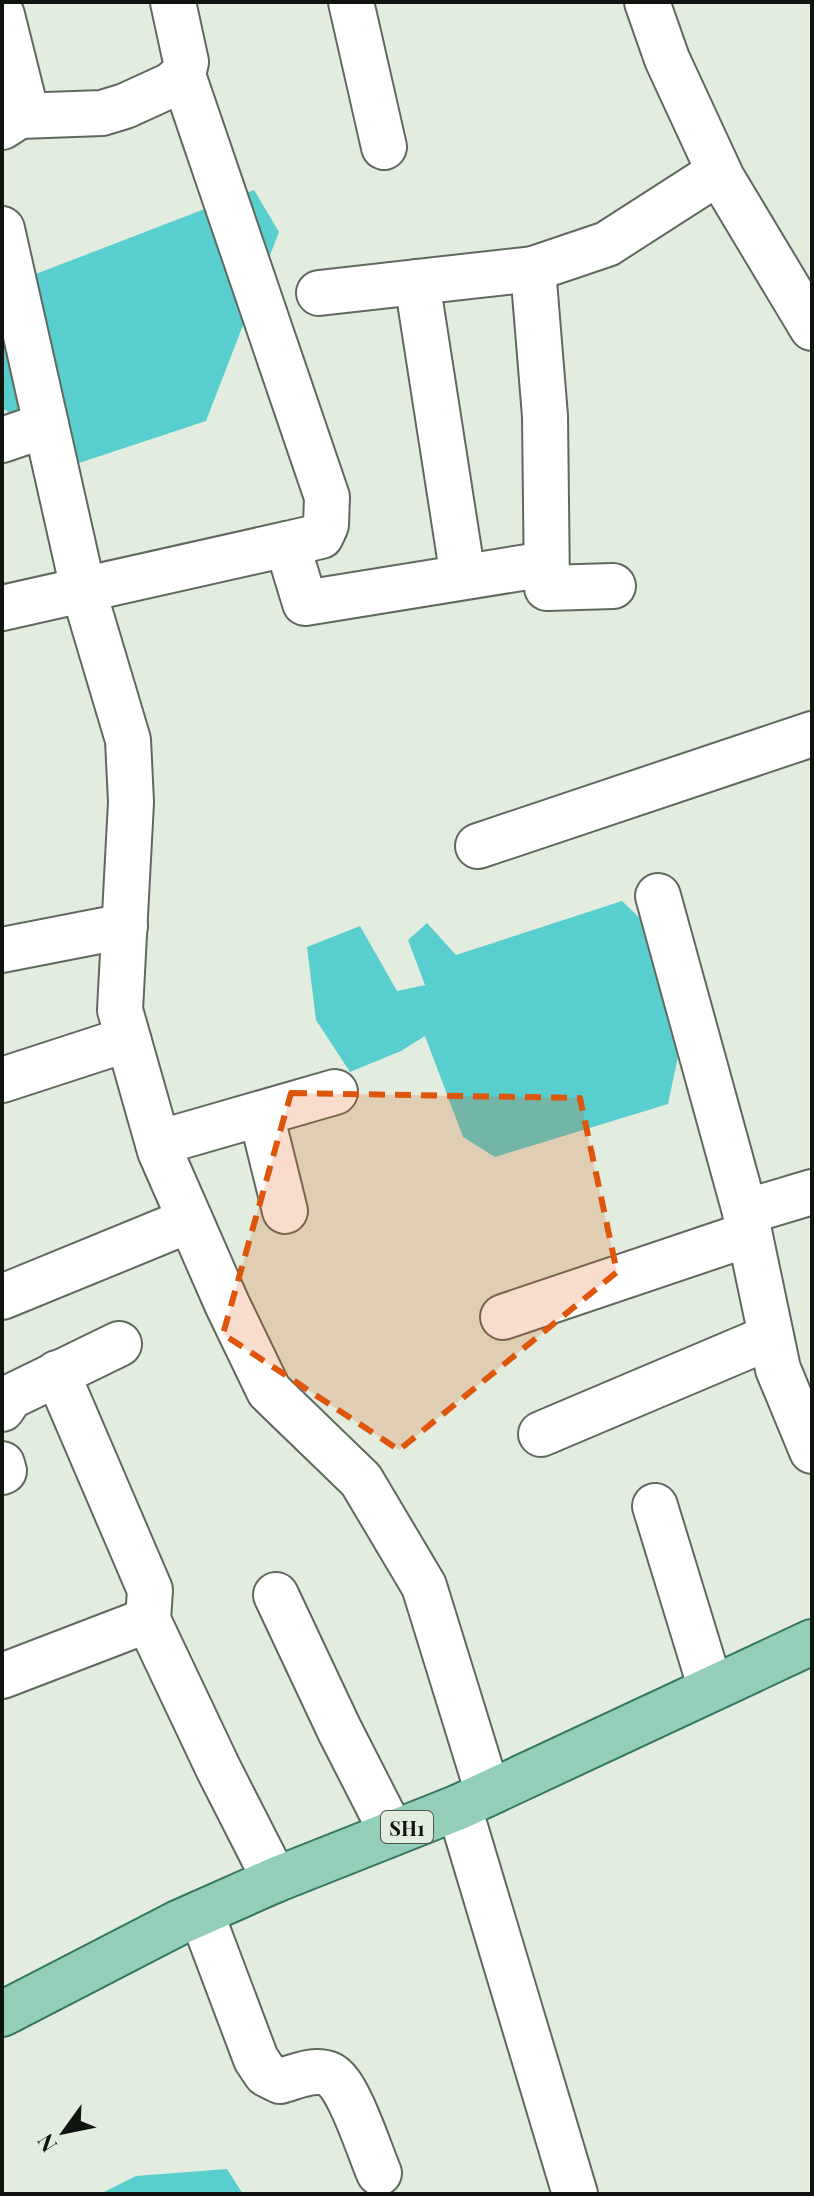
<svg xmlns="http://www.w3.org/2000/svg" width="814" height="2196" viewBox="0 0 814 2196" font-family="'Playfair Display',serif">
  <rect width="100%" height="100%" fill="#e2eddf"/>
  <!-- water -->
  <g fill="#59cecf">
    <polygon points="254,190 279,232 206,421 73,465 41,432 2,408 2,287"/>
    <polygon points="622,901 653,931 680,1047 668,1104 495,1157 463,1137 425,1036 401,1051 350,1072 316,1020 307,947 360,926 397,991 425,985 408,940 427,923 456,955"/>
    <polygon points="227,2169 243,2194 100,2194 136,2176"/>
  </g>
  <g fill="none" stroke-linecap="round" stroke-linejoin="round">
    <defs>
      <g id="minor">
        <polyline points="351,2 384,147"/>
        <polyline points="647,2 667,59 722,178 812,328"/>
        <polyline points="2,15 23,99 19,116 2,127"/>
        <polyline points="183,75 327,497 326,525 321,536 287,544"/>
        <polyline points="19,116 102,113 125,106 171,85 183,75 186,62 173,2"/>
        <polyline points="2,229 83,589 128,740 131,802 120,1010 160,1151 227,1304 269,1391 361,1480 424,1586 488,1793"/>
        <polyline points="533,269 545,416 547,588 613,586"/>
        <polyline points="417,282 463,577"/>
        <polyline points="319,293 533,269 607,244 719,172"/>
        <polyline points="2,440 46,425"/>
        <polyline points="2,608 287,544 305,603 546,564"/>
        <polyline points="478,846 812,734"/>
        <polyline points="658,896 745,1212 778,1369 812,1451"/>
        <polyline points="2,950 125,926"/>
        <polyline points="2,1080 128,1039"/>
        <polyline points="261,1114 285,1211"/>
        <polyline points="158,1143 335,1092"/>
        <polyline points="745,1212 812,1192"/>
        <polyline points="2,1297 190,1220"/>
        <polyline points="503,1317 749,1234"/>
        <polyline points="57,1373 150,1590 148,1620 218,1768 275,1880"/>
        <polyline points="2,1409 10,1397 119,1344"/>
        <polyline points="541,1434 770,1337"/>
        <polyline points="2,1464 4,1471 2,1472"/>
        <polyline points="655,1506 711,1689"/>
        <polyline points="276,1595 339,1729 392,1833"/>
        <polyline points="2,1676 148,1620"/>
        <polyline points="459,1807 575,2194"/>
        <path d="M201,1913L256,2059L266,2074L280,2081C295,2077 313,2068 329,2074C348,2081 370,2153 379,2173"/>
      </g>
      <polyline id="major" points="2,2014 178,1923 275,1880 459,1807 812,1642"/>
    </defs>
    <!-- minor casing -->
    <use href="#minor" stroke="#60695e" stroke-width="48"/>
    <!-- major casing -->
    <use href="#major" stroke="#367760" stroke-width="48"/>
    <!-- minor -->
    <use href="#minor" stroke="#fff" stroke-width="44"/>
    <!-- major -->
    <use href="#major" stroke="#93ceb9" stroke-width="44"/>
  </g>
  <!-- marked area -->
  <path fill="#dd560c" fill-opacity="0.2" stroke="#dd560c" stroke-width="6" stroke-dasharray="16 10" stroke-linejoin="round" d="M291,1093L580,1098L617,1272L399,1450L223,1334Z"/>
  <g text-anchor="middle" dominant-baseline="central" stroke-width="6" stroke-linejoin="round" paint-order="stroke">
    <!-- shield labels -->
    <rect fill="#e2eddf" stroke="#4f554d" stroke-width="2" x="381" y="1811" width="52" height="32" rx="6"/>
    <g font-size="20" font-weight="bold" fill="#10140f">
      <text x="407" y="1827">SH1</text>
    </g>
  </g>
  <!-- border -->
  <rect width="814" height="2196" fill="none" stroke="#10140f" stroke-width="8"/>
  <!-- north arrow -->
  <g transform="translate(64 2132) rotate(237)" stroke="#e2eddf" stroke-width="6" paint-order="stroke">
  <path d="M0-6L14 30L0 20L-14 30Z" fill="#10140f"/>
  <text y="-12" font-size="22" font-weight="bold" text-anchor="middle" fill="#10140f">N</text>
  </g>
</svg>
